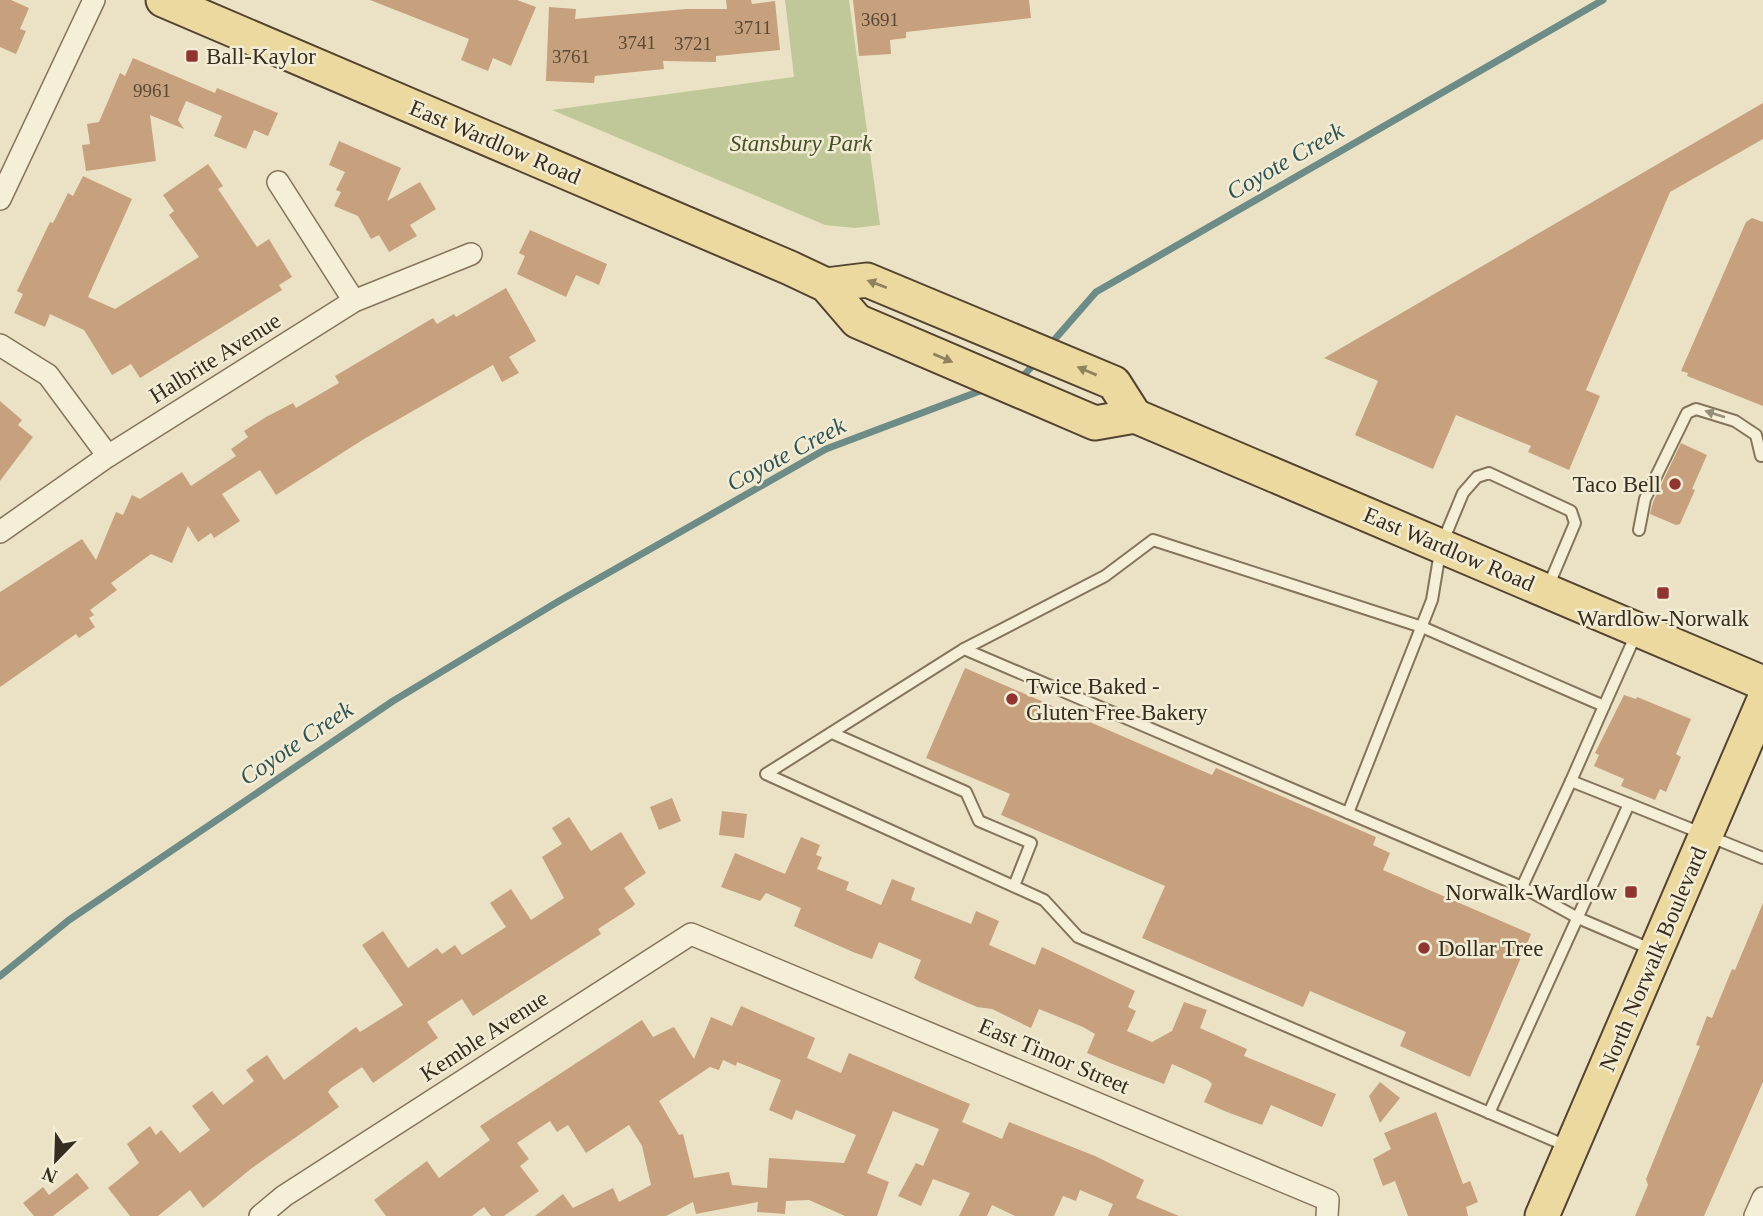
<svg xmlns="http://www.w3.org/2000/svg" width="1763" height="1216" viewBox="0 0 1763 1216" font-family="Georgia,serif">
  <rect width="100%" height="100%" fill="#ebe2c5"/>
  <!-- green -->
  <polygon fill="#c0c899" points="785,0 849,0 880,225 855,228 825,225 552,110 794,77"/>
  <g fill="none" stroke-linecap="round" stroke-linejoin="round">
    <!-- stream -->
    <g stroke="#6e8c87" stroke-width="7">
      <polyline points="1048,347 1096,292 1603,0"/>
      <polyline points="1016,378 1025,374 1036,362"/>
      <polyline points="0,976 69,920 393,701 559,601 826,449 988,388"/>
    </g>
  </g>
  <!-- building -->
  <g fill="#c7a17d" fill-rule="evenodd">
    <polygon points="0,0 11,0 29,8 20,29 26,31 16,54 0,47"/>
    <polygon points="370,0 517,0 536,7 511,66 493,58 488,71 461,60 469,39"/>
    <polygon points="726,0 751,0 752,4 775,1 780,50 716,56 716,62 663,61 664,69 595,76 594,83 546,81 549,7 576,9 575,19 686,9 727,9"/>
    <polygon points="853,0 1029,0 1031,18 906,32 906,38 890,40 891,54 859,56"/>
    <polygon points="133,58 215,93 217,88 278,113 268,136 254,130 246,149 214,136 222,116 186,101 178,120 184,129 150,115 156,161 86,171 82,145 90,144 87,124 99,122 120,73 125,76"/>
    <polygon points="1763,103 1763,139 1670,192 1586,390 1600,396 1569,470 1528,452 1531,446 1456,415 1433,469 1355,435 1378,381 1324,358"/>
    <polygon points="339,141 401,168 387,201 420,182 436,209 410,225 417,236 389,252 379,235 371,239 358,216 334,206 341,192 336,190 345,172 329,165"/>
    <polygon points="208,164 223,186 218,189 257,247 269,239 292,277 279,285 282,290 140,378 131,364 112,375 84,330 50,314 45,327 14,313 23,294 17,291 50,222 53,223 68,193 73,196 83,176 132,199 88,297 115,309 199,257 169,215 174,211 163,195"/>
    <polygon points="1752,218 1763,222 1763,406 1687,376 1688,373 1681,371 1746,222"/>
    <polygon points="530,230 607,264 599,285 576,275 566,297 517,274 525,256 519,253"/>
    <polygon points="506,288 536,341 509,357 519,373 502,382 493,365 364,439 276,495 260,470 222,494 240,521 214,538 211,533 198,542 188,526 172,563 151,554 111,583 117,590 90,610 94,615 89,618 95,627 79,638 76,634 0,687 0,592 82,539 96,560 116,512 123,515 132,495 140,499 182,472 191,486 236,456 231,449 248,437 244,431 266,417 293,403 296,408 339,383 335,376 433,318 437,324 454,314 456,317"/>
    <polygon points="0,401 22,420 18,425 33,437 0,481"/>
    <polygon points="1681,443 1707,455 1692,489 1695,490 1680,524 1676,525 1650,514 1653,502"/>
    <polygon points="965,668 1212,775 1216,768 1376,837 1373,845 1390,853 1383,870 1531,934 1470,1077 1400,1046 1406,1032 1310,991 1303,1007 1142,938 1165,886 1001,815 1010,794 926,758"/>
    <polygon points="1624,695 1636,699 1637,697 1691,719 1676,754 1681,757 1666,792 1660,789 1655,800 1621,786 1624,779 1594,766 1599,755 1595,753"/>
    <polygon points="672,798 681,821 659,830 650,807"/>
    <polygon points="722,811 747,814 744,838 719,835"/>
    <polygon points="569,817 591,851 621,832 646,873 624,888 635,904 632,907 598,929 601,934 473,1016 462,999 427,1022 438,1038 373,1083 362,1067 331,1088 328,1092 339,1107 252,1168 203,1208 190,1190 158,1216 130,1216 108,1188 139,1163 127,1144 150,1126 156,1135 161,1130 180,1153 210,1130 192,1106 212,1091 223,1105 254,1081 246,1070 267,1055 284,1080 356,1027 360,1032 403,1005 362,945 383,931 408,968 437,948 442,954 455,945 462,955 506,927 490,903 511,889 531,920 564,898 542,857 562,844 552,828"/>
    <polygon points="801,837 820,845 816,855 822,857 817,869 849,882 846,890 881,905 892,879 915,888 911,900 971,924 976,911 999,921 989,945 1035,965 1042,947 1135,991 1128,1007 1136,1011 1127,1031 1152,1042 1172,1031 1184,1002 1207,1010 1200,1028 1247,1049 1244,1056 1336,1094 1322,1127 1271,1105 1262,1125 1227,1112 1204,1102 1212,1084 1208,1080 1172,1064 1164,1084 1110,1063 1087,1053 1095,1034 1083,1027 1039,1009 1031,1028 992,1009 977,1007 920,982 914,978 921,960 879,942 872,959 853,952 794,926 801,908 766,893 760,901 721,887 735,853 785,874"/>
    <polygon points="1763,903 1763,1082 1704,1216 1635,1216 1648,1185 1646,1179 1700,1046 1696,1045 1707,1016 1712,1018 1732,969 1735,970"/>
    <path d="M741,1006L815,1038L807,1058L841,1073L849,1053L970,1104L962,1122L1002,1139L1009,1122L1095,1156L1144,1180L1136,1198L1179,1216H1108L1113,1204L1080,1190L1076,1201L1063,1196L1054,1216H1015L992,1205L987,1216H959L970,1193L933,1179L921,1206L898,1196L916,1163L923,1166L939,1129L893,1111L867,1173L889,1182L877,1216H845L809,1200L786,1201L785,1214L757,1212L758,1202L696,1214L693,1202L666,1216H535L563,1194L573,1208L613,1188L619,1202L651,1185L642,1146L629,1125L586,1153L568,1125L557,1132L550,1121L517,1143L529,1159L520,1166L539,1191L504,1216H491L484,1207L472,1216H386L374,1200L427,1161L439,1178L490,1140L480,1126L642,1020L653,1037L674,1027L694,1059L711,1017L732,1026ZM723,1060L736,1066L737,1062L781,1080L769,1110L792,1120L796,1110L856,1135L844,1163L769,1158L767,1188L732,1185L729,1172L694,1178L683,1134L679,1135L659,1101L710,1067L719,1070Z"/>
    <polygon points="1380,1082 1400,1098 1380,1123 1369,1096"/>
    <polygon points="1436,1112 1463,1184 1470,1181 1478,1202 1466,1207 1468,1216 1408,1216 1395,1181 1383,1186 1373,1159 1391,1149 1384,1133"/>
    <polygon points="77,1173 89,1188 53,1216 34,1216 23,1203 43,1187 49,1195"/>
  </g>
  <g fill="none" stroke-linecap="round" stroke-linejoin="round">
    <defs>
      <g id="service">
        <polyline points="1639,530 1645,499 1687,413 1696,409 1735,421 1756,435 1761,456"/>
        <polyline points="1548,587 1575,523 1571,511 1489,473 1477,477 1463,493 1441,546 1432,600 1348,813 964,649 766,774 1044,900 1078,937 1569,1147"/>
        <polyline points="964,649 1105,576 1153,540 1422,627 1604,706 1571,781 1629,804 1489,1113"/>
        <polyline points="1604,706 1637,632"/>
        <polyline points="832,733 966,792 979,821 1031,843 1014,886"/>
        <polyline points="1629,804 1763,858"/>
        <polyline points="1348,813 1522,887 1571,781"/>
        <polyline points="1522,887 1578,918 1653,950"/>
      </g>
      <g id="minor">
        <polyline points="278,182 354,301"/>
        <polyline points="0,199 94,0"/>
        <polyline points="0,345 48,375 108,456"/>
        <polyline points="0,532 108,456 354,301 471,254"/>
        <polyline points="260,1216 284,1196 691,934 1328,1200 1327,1216"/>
        <polyline points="1755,1216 1763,1198"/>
      </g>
      <g id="primary">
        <polyline points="163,0 790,268 826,285 857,321 1095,423 1135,416 1763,683"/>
        <polyline points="826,285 867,280 1114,383 1135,416"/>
        <polyline points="1542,1216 1763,702"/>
      </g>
    </defs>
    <!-- service casing -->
    <use href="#service" stroke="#85745c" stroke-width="14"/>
    <!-- minor casing -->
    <use href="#minor" stroke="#85745c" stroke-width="24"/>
    <!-- primary casing -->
    <use href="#primary" stroke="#534330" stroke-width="37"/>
    <!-- service -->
    <use href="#service" stroke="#f6efd7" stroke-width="10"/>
    <!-- minor -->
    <use href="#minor" stroke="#f6efd7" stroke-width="21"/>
    <!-- primary -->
    <use href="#primary" stroke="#ecd99f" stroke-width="33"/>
  </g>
  <!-- one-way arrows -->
  <defs><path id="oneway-solid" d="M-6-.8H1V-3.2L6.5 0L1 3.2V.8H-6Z" transform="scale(1.75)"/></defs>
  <g fill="#91825f">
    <use href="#oneway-solid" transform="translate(877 284) rotate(-159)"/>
    <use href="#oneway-solid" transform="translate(943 358) rotate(23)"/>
    <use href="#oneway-solid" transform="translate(1087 371) rotate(-157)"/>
  </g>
  <use fill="#968e7b" href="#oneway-solid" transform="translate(1715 414) rotate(-162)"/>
  <!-- markers -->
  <g fill="#903630" stroke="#f3ecd4" stroke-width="2.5">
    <rect x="185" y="49" width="14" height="14" rx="3.5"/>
    <circle cx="1675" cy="484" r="7"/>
    <rect x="1656" y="586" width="14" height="14" rx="3.5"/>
    <circle cx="1012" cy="699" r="7"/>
    <rect x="1624" y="885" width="14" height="14" rx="3.5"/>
    <circle cx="1424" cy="948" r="7"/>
  </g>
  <g text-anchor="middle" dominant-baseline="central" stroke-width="5" stroke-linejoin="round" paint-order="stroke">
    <!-- number labels -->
    <g font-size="19" fill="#5a4936">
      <text x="880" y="19">3691</text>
      <text x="753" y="27">3711</text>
      <text x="637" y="42">3741</text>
      <text x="693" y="43">3721</text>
      <text x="571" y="56">3761</text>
      <text x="152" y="90">9961</text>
    </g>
    <!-- poi labels -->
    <g font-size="23" fill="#362c1f" stroke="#f3ecd4" text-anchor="start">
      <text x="206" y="56">Ball-Kaylor</text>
      <text x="1661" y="484" text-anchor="end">Taco Bell</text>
      <text x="1663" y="618" text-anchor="middle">Wardlow-Norwalk</text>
      <text x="1026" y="686">Twice Baked -<tspan x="1026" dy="26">Gluten Free Bakery</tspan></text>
      <text x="1617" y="892" text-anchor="end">Norwalk-Wardlow</text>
      <text x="1438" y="948">Dollar Tree</text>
    </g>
    <!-- street labels -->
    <g font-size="23" fill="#362c1f" stroke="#f3ecd4">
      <text transform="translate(495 142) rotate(23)">East Wardlow Road</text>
      <text transform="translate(215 358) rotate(-32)">Halbrite Avenue</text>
      <text transform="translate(1449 549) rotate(23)">East Wardlow Road</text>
      <text transform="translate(1653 959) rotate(-67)">North Norwalk Boulevard</text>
      <text transform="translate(484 1036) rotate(-33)">Kemble Avenue</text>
      <text transform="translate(1054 1056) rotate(23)">East Timor Street</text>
    </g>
    <!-- park labels -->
    <g font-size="23" font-style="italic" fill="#445127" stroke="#f3ecd4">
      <text x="801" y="143">Stansbury Park</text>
    </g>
    <!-- water labels -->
    <g font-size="24" font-style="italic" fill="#2f5455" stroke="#f3ecd4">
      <text transform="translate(1285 161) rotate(-30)">Coyote Creek</text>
      <text transform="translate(786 454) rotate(-28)">Coyote Creek</text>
      <text transform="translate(296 743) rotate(-34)">Coyote Creek</text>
    </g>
  </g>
  <!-- north arrow -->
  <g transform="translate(56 1160) rotate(203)" stroke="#f3ecd4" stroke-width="5" paint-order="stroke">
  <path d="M0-5L12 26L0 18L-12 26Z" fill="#362c1f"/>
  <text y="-10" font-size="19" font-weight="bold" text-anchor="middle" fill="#362c1f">N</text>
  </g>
</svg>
